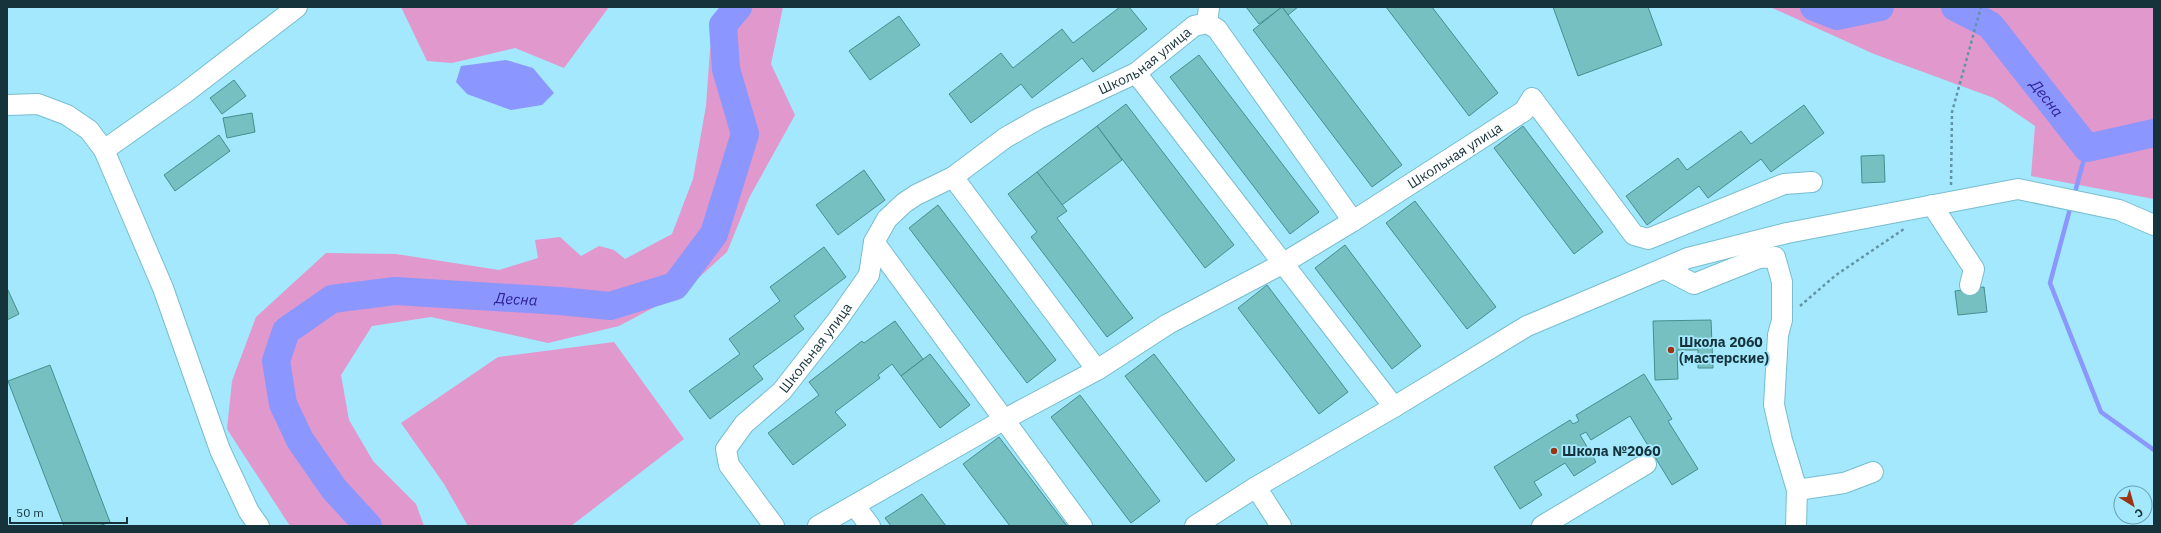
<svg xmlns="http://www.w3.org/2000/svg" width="2161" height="533" viewBox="0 0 2161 533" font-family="'IBM Plex Sans',sans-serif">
  <rect width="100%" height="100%" fill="#a3e8fc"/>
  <!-- green -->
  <g fill="#e198cd">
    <polygon points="401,7 609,7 564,68 515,48 452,63 427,61"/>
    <polygon points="719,7 783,7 771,64 795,115 749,198 727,252 683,292 619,326 548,343 431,317 372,326 341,375 349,420 373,461 416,504 424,526 290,526 227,429 232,381 256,317 326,253 396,254 499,270 538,258 535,240 560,237 581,256 599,246 614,250 625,259 672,234 693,179 706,106 710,50"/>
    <polygon points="1770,7 2154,7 2154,199 2031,176 2035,126 1994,98 1874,54"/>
    <polygon points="614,342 684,439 571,526 468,526 444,484 401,423 498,357"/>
  </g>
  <!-- water -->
  <polygon fill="#8b96fe" points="506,60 533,68 554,93 542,105 511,110 467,94 456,82 461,66"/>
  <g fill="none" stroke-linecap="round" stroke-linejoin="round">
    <!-- stream -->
    <g stroke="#8b96fe" stroke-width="4.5">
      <polyline points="2074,196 2087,148"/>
      <polyline points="2071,205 2050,283 2101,412 2154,450"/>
    </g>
    <!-- river -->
    <g stroke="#8b96fe" stroke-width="28">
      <polyline points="1814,7 1837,16 1880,7"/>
      <path id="s1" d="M1955,7L1990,25L2087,148L2154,133"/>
      <path id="s2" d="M368,526L334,489L300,440L283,404L276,361L286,331L332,299L395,291L560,301L610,306L675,286L714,234L745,134L726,69L723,25L738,7"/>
    </g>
  </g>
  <!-- building -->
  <g fill="#76c0c1" stroke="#448f90">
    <polygon points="1120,7 1129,7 1147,29 1093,72 1082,58 1032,98 1021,84 971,123 949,94 1001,53 1013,68 1062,29 1073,43"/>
    <polygon points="1246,7 1298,7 1288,15 1282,7 1259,24"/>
    <polygon points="1282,7 1402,165 1372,187 1253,30"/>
    <polygon points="1386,7 1432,7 1498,93 1469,116"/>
    <polygon points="1553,7 1648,7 1662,45 1578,76"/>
    <polygon points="899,16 920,45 870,80 849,51"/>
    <polygon points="1199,55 1319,212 1290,234 1170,77"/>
    <polygon points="234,80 246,96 222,114 210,98"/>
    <polygon points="1126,104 1234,245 1205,268 1097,126"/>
    <polygon points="1804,105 1824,133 1771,172 1761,159 1708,198 1699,186 1647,225 1626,196 1678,158 1687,170 1741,131 1751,144"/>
    <polygon points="252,113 255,132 227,138 223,118"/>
    <polygon points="1097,126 1122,160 1062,205 1037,172"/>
    <polygon points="1523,126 1603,232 1574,254 1494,148"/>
    <polygon points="219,135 230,151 175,191 164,175"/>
    <polygon points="1884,155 1885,182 1862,183 1861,156"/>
    <polygon points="864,170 885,200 838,235 816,205"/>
    <polygon points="1037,172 1067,211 1057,218 1133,318 1107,337 1031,237 1037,232 1008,194"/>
    <polygon points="1415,201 1496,307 1467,329 1386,223"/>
    <polygon points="938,205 1056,360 1027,383 909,228"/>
    <polygon points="1345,245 1421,346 1392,369 1315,268"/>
    <polygon points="824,247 846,277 794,316 804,329 753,366 763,379 710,419 689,391 740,354 729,339 780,301 770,287"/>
    <polygon points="1267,285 1348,392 1319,414 1238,308"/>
    <polygon points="1984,287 1987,312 1958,315 1955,291"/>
    <polygon points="7,288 19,314 7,320"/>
    <polygon points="1711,320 1713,368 1698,368 1698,350 1677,350 1678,379 1655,380 1653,321"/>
    <polygon points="895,321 923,359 901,376 892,364 878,375 880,378 835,412 846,425 793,465 768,433 819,395 809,382 862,341 864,343"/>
    <polygon points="930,354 970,405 940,428 901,376"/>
    <polygon points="1154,354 1235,460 1206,482 1125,376"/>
    <polygon points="50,365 110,522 99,526 64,526 8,381"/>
    <polygon points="1644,374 1672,419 1668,421 1698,469 1672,485 1630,416 1591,440 1586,432 1580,435 1596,462 1574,476 1565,463 1534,482 1542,495 1520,509 1494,467 1570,420 1573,424 1579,421 1576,415"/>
    <polygon points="1080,395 1160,501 1131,523 1051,417"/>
    <polygon points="999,437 1067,526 1010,526 963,464"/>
    <polygon points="922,494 946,526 891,526 885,518"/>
  </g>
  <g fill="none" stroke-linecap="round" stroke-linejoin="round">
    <defs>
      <g id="minor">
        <polyline points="1207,23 1209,7"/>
        <polyline points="1136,73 1394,407"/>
        <polyline points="7,105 38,104 67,115 89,130 104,150 163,288 220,450 249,512 259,526"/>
        <polyline points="104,150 185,93 297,7"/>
        <polyline points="1932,205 1974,269 1970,285"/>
        <polyline points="874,242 1082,526"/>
        <polyline points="1665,269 1694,284 1759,258 1775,257 1782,282 1782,320 1778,335 1774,405 1782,440 1797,490 1796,526"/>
        <path id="s3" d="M1097,370L953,177L1005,138L1038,119L1136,73L1194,26L1207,23L1217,29L1353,221"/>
        <polyline points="1256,487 1281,526"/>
        <polyline points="1797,490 1844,483 1873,472"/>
        <polyline points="855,506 870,526"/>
        <path id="s4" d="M774,526L729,465L726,449L744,424L782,391L836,322L869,275L874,242L887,219L904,203L916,195L953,177"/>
        <path id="s5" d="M818,526L1005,419L1097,370L1168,324L1282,264L1353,221L1524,111L1532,98L1634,235L1648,239L1784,184L1812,182"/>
        <polyline points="1195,526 1256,487 1394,407 1527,326 1688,258 1787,233 2018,189 2119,210 2154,225"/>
        <polyline points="1542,526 1646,464"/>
      </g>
    </defs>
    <!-- minor casing -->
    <use href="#minor" stroke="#78bdcf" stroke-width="22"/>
    <!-- path -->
    <g stroke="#6294a3" stroke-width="2.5" stroke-dasharray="3 3" stroke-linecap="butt">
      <polyline points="1951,185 1952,112 1981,7"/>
      <polyline points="1800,306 1836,275 1904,229"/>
    </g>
    <!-- minor -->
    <use href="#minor" stroke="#fff" stroke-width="20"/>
  </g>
  <!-- markers -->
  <g fill="#9b3412" stroke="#a3e8fc" stroke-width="1.5">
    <circle cx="1671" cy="350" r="4"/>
    <circle cx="1554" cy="451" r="4"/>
  </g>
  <g text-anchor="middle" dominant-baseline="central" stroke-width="3.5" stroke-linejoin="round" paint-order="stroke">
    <!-- street labels -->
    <g font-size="14" fill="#16333b" stroke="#a3e8fc">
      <text stroke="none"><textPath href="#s3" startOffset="466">Школьная улица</textPath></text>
      <text stroke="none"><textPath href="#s5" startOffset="737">Школьная улица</textPath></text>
      <text stroke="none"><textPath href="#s4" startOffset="228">Школьная улица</textPath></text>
    </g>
    <!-- poi labels -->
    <g font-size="14" font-weight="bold" fill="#16333b" stroke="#a3e8fc" text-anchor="start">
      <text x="1679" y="342">Школа 2060<tspan x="1679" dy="16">(мастерские)</tspan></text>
      <text x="1562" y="451">Школа №2060</text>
    </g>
    <!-- water labels -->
    <g font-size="15" font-style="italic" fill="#2e2198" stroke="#a3e8fc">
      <text stroke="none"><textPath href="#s1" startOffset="132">Десна</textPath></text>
      <text stroke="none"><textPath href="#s2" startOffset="466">Десна</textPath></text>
    </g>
  </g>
  <!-- border -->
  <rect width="2161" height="533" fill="none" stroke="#16333b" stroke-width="16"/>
  <!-- north arrow -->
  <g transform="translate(2133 505) rotate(143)"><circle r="19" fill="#a3e8fc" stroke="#6ba0af"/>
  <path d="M0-3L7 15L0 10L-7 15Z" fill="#9b3412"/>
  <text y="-6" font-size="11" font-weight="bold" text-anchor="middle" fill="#16333b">С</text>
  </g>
  <!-- scale -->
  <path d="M10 517v6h117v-6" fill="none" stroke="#16333b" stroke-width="2"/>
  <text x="16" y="517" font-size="12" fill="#16333b" stroke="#a3e8fc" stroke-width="3" paint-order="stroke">50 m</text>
</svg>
